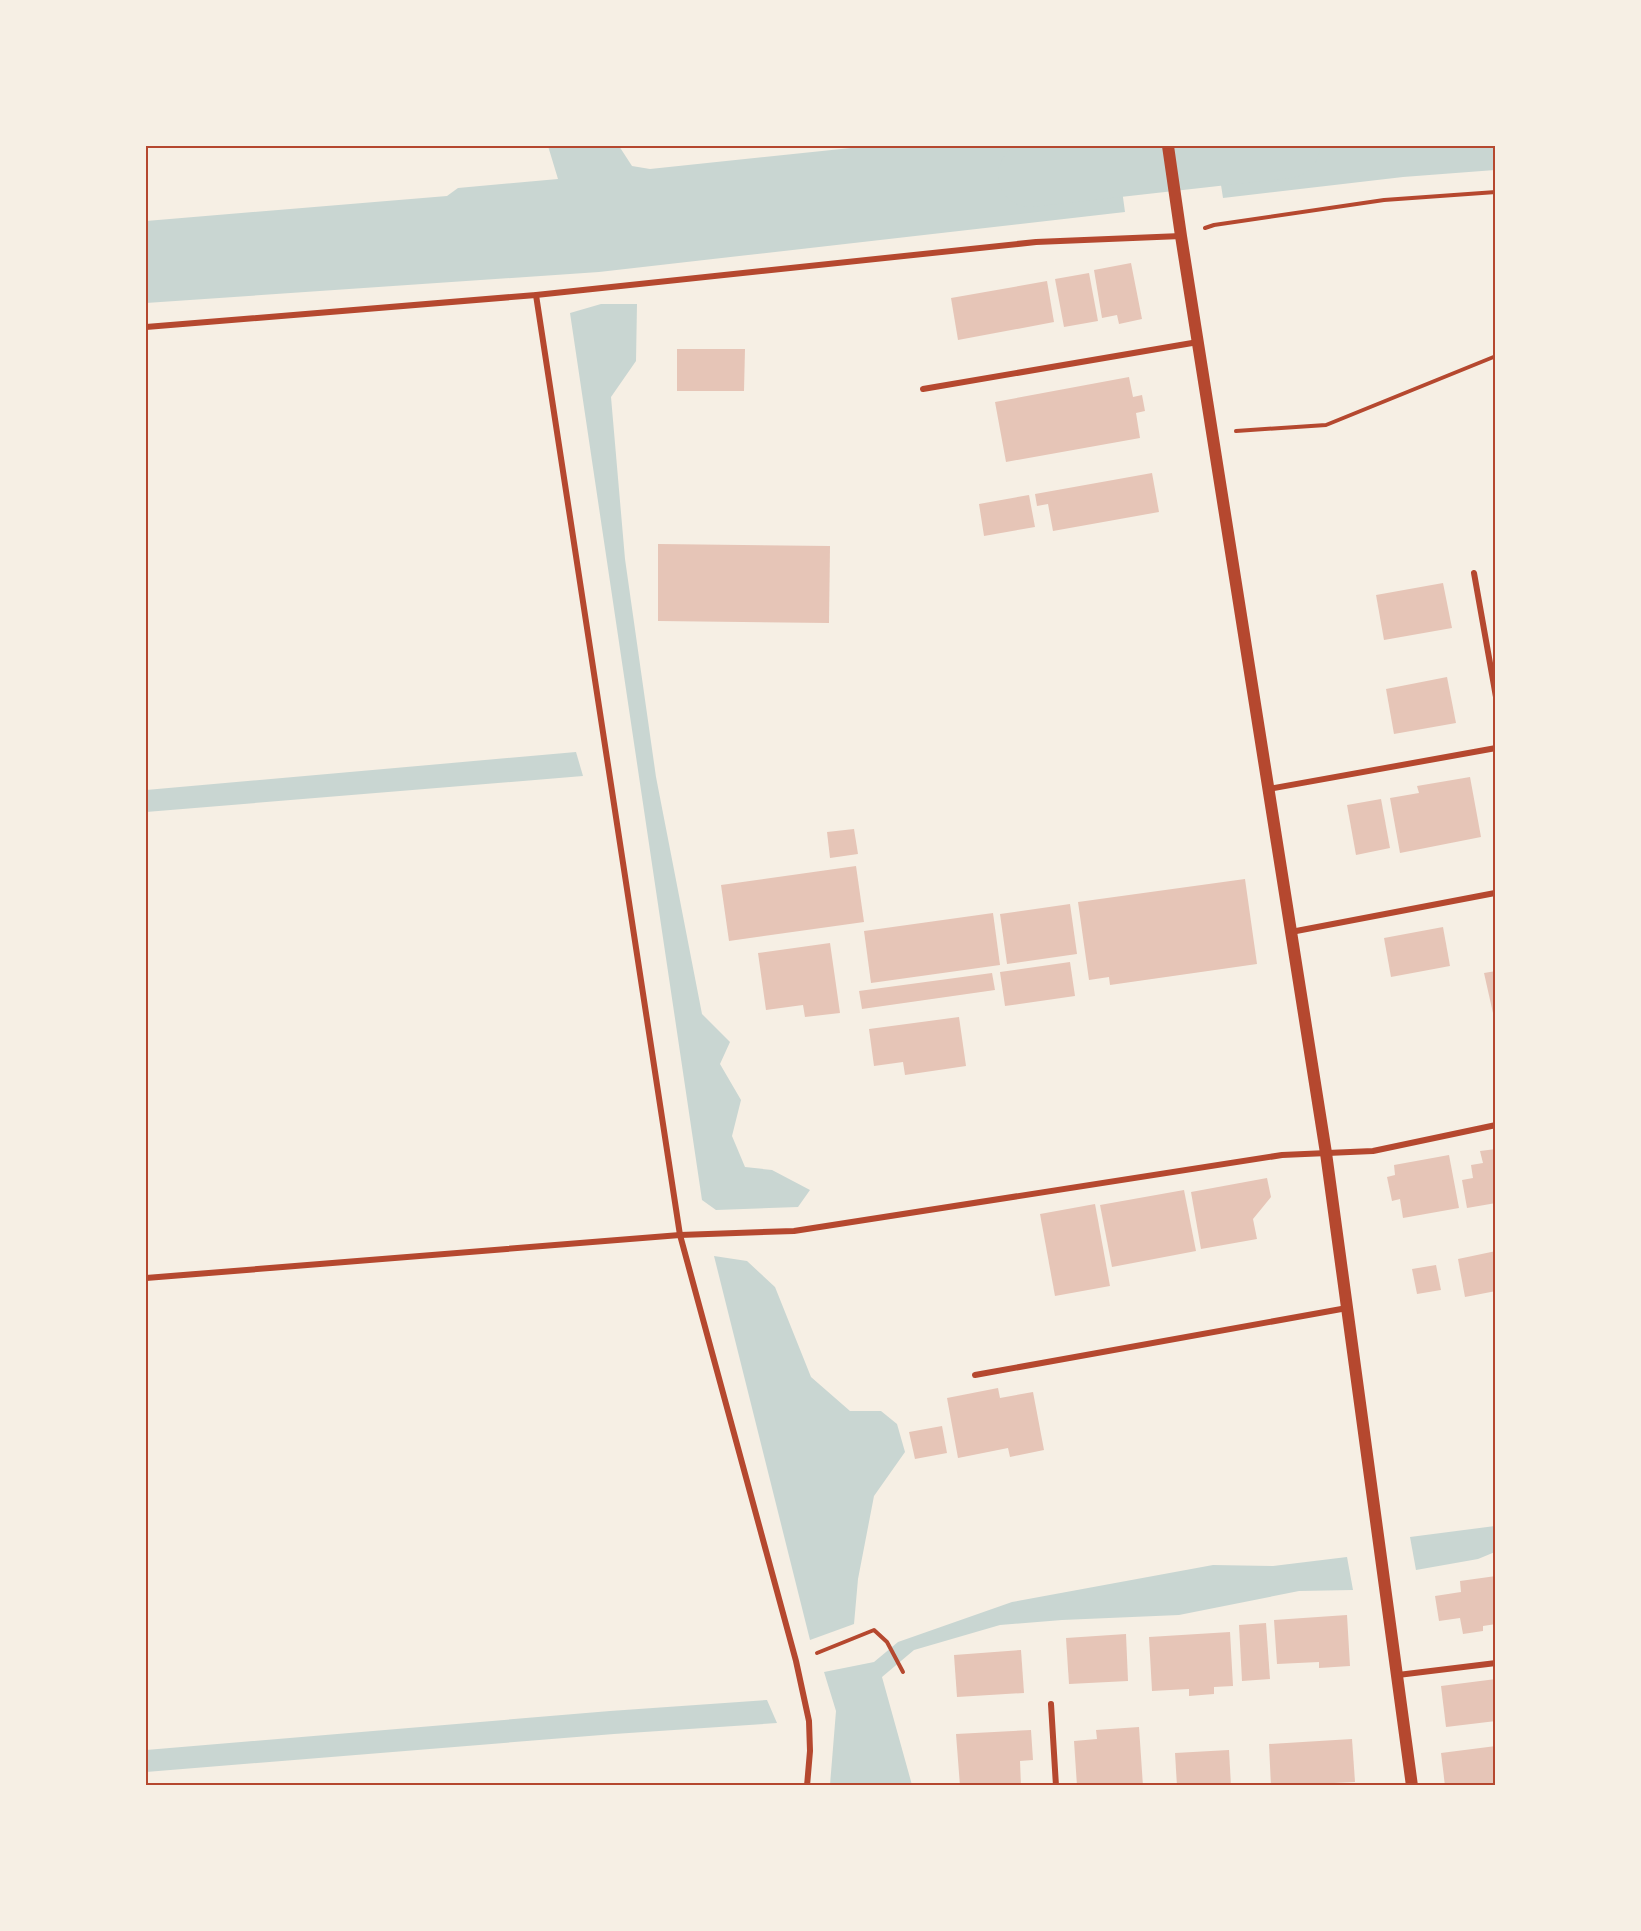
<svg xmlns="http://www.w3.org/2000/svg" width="1641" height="1931" viewBox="0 0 1641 1931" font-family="'PT Serif',serif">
  <rect width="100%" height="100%" fill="#f6efe4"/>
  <!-- water -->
  <g fill="#c9d6d2">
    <polygon points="548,146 619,146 632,166 650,169 870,146 1116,146 1125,212 599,272 146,303 146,221 447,196 458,188 558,179"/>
    <polygon points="1215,146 1495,146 1495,170 1403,177 1223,198"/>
    <polygon points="601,304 637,304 636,361 611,397 625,559 656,777 702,1014 730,1042 720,1064 741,1100 732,1136 745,1167 772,1170 810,1190 798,1207 716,1210 702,1200 570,313"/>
    <polygon points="576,752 583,776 146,812 146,790"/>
    <polygon points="714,1256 747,1261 775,1287 811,1377 850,1411 881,1411 897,1424 905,1452 874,1496 858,1579 854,1624 810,1640"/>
    <polygon points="1495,1526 1495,1552 1478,1559 1416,1570 1410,1537"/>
    <polygon points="1347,1557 1353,1590 1299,1591 1179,1615 1062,1620 1000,1625 914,1650 882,1677 912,1785 830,1785 836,1711 824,1672 874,1662 898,1642 1012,1602 1213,1565 1273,1566"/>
    <polygon points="767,1700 777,1723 614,1734 146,1772 146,1750 610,1711"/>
  </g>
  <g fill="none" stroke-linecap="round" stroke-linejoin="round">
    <!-- river -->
    <polyline stroke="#c9d6d2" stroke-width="64" points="1030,175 1288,146"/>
  </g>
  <!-- building -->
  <g fill="#e6c5b7">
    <polygon points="1131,263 1142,319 1119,324 1117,315 1102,318 1094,270"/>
    <polygon points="1089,273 1098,321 1064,327 1055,279"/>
    <polygon points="1047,281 1054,322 958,340 951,298"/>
    <polygon points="677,349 745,349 744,391 677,391"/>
    <polygon points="1129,377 1133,397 1142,395 1145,411 1136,413 1140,438 1006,462 995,402"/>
    <polygon points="1152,473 1159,512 1053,531 1048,504 1037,506 1035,494"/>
    <polygon points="1029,495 1035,527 984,536 979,504"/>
    <polygon points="658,544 830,546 829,623 658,621"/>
    <polygon points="1443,583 1452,628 1384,640 1376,595"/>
    <polygon points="1447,677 1456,723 1394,734 1386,689"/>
    <polygon points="1470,777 1481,837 1400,853 1390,798 1419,793 1417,786"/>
    <polygon points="1381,799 1390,848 1356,855 1347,805"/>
    <polygon points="854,829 858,854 830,858 827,832"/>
    <polygon points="856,866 864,922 729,941 721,885"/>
    <polygon points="1245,879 1257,964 1110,985 1109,977 1089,980 1078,902"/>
    <polygon points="1070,904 1077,954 1007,964 1000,914"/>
    <polygon points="993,913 1000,965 871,983 864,931"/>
    <polygon points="1443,927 1450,966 1391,977 1384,938"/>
    <polygon points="830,943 840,1013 805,1017 803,1005 766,1010 758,953"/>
    <polygon points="1070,962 1075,996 1005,1006 1000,972"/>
    <polygon points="1496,971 1496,1022 1495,1022 1484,973"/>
    <polygon points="992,973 995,990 862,1009 859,991"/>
    <polygon points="959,1017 966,1066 905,1075 903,1062 874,1066 869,1029"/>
    <polygon points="1496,1149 1496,1203 1467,1208 1462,1180 1473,1178 1471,1165 1483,1163 1480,1151"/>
    <polygon points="1449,1155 1459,1208 1403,1218 1400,1199 1392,1201 1387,1177 1395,1175 1394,1165"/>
    <polygon points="1267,1178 1271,1197 1253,1219 1257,1239 1201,1249 1191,1192"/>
    <polygon points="1184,1190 1196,1251 1112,1267 1100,1205"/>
    <polygon points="1095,1204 1110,1286 1055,1296 1040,1214"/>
    <polygon points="1496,1251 1496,1291 1465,1297 1458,1259"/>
    <polygon points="1436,1265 1441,1290 1417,1294 1412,1269"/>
    <polygon points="998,1388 1000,1398 1033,1392 1044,1450 1010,1457 1008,1448 958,1458 947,1398"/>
    <polygon points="942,1426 947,1453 915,1459 909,1432"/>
    <polygon points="1496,1576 1496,1624 1483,1626 1483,1631 1463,1634 1460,1618 1439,1621 1435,1596 1461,1592 1460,1581"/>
    <polygon points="1347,1615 1350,1666 1319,1668 1319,1662 1277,1664 1274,1620"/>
    <polygon points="1266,1623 1270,1679 1242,1681 1239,1625"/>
    <polygon points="1230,1632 1233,1686 1214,1687 1214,1694 1189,1696 1189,1689 1152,1691 1149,1637"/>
    <polygon points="1126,1634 1128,1681 1069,1684 1066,1638"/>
    <polygon points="1021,1650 1024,1693 957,1697 954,1655"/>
    <polygon points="1496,1679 1496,1721 1446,1727 1441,1686"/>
    <polygon points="1139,1727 1143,1786 1077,1786 1074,1741 1097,1739 1096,1730"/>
    <polygon points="1031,1730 1033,1760 1020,1761 1021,1786 960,1786 956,1734"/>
    <polygon points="1352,1739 1355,1782 1271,1786 1269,1744"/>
    <polygon points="1496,1746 1496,1786 1445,1786 1441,1753"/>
    <polygon points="1229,1750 1231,1786 1177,1786 1175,1753"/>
  </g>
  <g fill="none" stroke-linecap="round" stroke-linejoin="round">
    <!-- path -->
    <g stroke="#b5482f" stroke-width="4">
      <polyline points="1205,228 1214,225 1384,200 1496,192"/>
      <polyline points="1236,431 1326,425 1496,356"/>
      <polyline points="817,1653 874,1630 887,1642 903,1672"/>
    </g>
    <!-- minor -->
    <g stroke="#b5482f" stroke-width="6">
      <polyline points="536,295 680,1235 796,1661 809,1721 810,1751 807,1786"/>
      <polyline points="146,327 536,295 1036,242 1181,236"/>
      <polyline points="923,389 1198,342"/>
      <polyline points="1474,573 1496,697"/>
      <polyline points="1269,789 1496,748"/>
      <polyline points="1291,932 1495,893"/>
      <polyline points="146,1278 680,1235 794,1231 1282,1155 1373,1151 1496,1125"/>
      <polyline points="975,1375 1347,1308"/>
      <polyline points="1398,1675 1496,1663"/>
      <polyline points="1051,1704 1056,1786"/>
    </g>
    <!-- secondary -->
    <polyline stroke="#b5482f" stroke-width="12" points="1168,146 1181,236 1326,1153 1412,1786"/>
  </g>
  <!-- border -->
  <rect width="1641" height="1931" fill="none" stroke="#f6efe4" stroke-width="294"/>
  <rect x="147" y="147" width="1347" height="1637" fill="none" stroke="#b5482f" stroke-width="2"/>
</svg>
